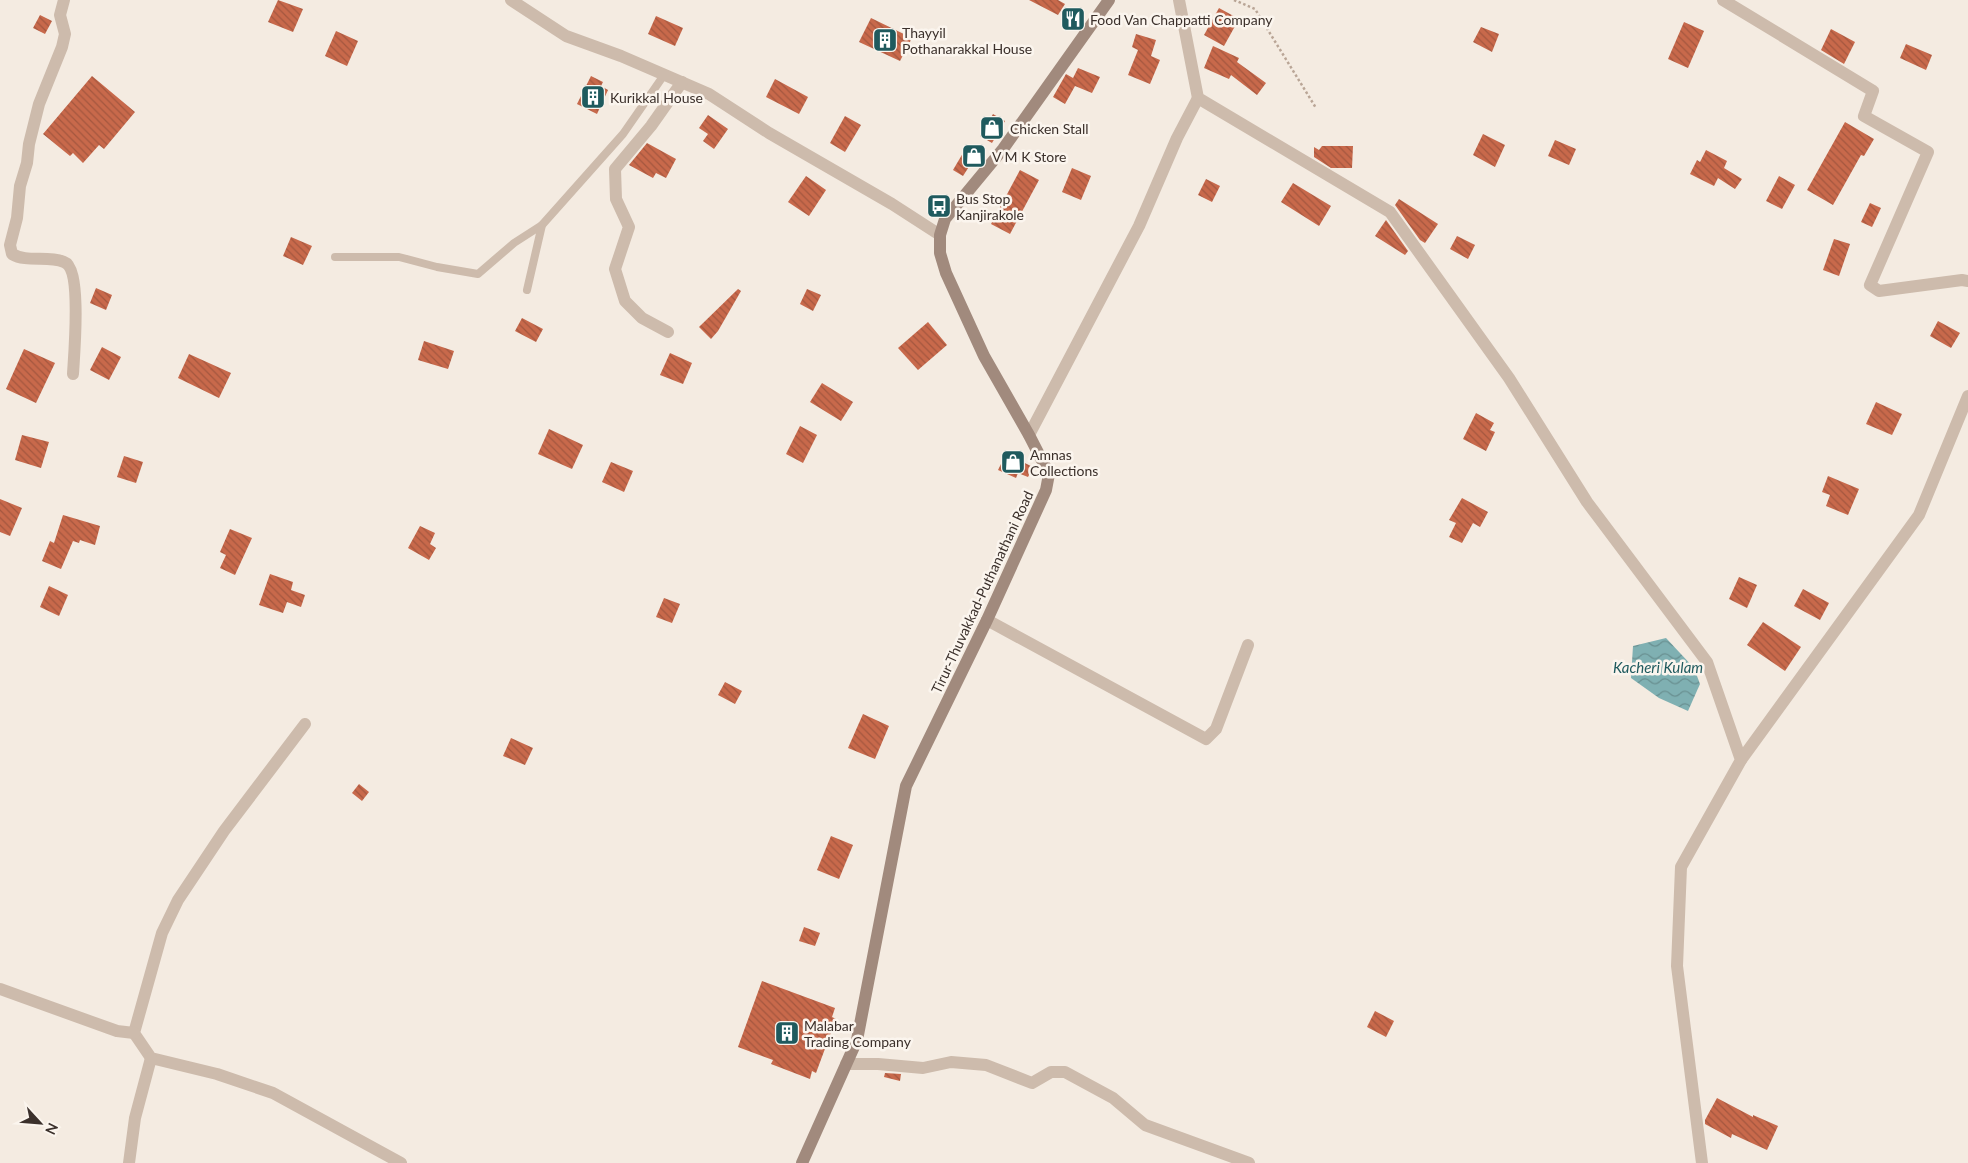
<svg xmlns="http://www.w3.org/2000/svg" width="1968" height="1163" viewBox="0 0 1968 1163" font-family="Lato,sans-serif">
  <defs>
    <pattern id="water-waves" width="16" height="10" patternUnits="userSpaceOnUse" patternTransform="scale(1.25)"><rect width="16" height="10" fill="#7fb0b2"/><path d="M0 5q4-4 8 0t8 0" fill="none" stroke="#699091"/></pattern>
    <pattern id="building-back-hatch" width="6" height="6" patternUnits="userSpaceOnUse" patternTransform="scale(1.25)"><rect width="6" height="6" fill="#c8694b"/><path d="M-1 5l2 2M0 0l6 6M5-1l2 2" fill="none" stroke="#a4573f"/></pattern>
  </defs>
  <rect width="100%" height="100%" fill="#f4ebe1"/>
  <!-- water -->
  <polygon fill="url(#water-waves)" points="1666,638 1694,668 1700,684 1688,711 1659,698 1631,678 1633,646"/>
  <!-- building -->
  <g fill="url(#building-back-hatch)">
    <polygon points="278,0 303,9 293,32 268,22"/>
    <polygon points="1029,0 1058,0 1065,4 1058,15"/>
    <polygon points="1219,8 1239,19 1224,46 1204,35"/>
    <polygon points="40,15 52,21 45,34 33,28"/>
    <polygon points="656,16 683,28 675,46 648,34"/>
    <polygon points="871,18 912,38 900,61 859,42"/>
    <polygon points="1684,22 1704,31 1688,68 1668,59"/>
    <polygon points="1481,27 1499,34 1492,52 1473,42"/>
    <polygon points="1831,29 1855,42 1844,64 1821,50"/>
    <polygon points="336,31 358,41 347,66 325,56"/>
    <polygon points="1136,34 1156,40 1151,56 1160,60 1150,84 1128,75 1138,50 1132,47"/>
    <polygon points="1906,44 1932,55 1926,70 1900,58"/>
    <polygon points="1213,46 1239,58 1237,62 1266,83 1257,95 1231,75 1229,79 1204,68"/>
    <polygon points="1078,68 1100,77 1092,93 1075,86 1065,104 1053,97 1066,74 1073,78"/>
    <polygon points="92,76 135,112 104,149 99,145 83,163 73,153 70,156 43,134"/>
    <polygon points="591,76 603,82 601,86 608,90 597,114 577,104"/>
    <polygon points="775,79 808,97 799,114 766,97"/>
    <polygon points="993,114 1005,121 992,143 980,136"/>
    <polygon points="708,115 728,129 714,149 703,141 708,134 699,128"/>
    <polygon points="845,116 861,125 845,152 830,143"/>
    <polygon points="1845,122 1874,139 1864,156 1861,155 1833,205 1807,190"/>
    <polygon points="1483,134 1505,145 1495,167 1473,155"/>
    <polygon points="1555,140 1576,149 1569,165 1548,156"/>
    <polygon points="647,143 676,159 666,178 656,173 653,178 629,165"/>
    <polygon points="1322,146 1353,146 1352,168 1331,168 1314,157 1314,147 1319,150"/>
    <polygon points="1706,150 1727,161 1724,168 1742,179 1735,189 1718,178 1714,186 1690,174 1697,160 1700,162"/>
    <polygon points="963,153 974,159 963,176 953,170"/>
    <polygon points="1072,168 1091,176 1081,200 1062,192"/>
    <polygon points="1020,170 1039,180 1010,234 991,224"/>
    <polygon points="806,176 826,190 809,216 788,202"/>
    <polygon points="1779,176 1795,185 1782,209 1766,201"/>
    <polygon points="1206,179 1220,186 1212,202 1198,195"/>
    <polygon points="1293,183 1331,206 1319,226 1281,202"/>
    <polygon points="1399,199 1438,224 1425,243 1420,240 1395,205"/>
    <polygon points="1870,203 1881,208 1872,227 1861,222"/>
    <polygon points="1386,220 1408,251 1405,255 1375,236"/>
    <polygon points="1457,236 1475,245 1468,259 1450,249"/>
    <polygon points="291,237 312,246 303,265 283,256"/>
    <polygon points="1834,239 1850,244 1839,276 1823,270"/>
    <polygon points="96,288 112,295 106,310 90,303"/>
    <polygon points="738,289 741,291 718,331 711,339 699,327"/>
    <polygon points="807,289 821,295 813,311 800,304"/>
    <polygon points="522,318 543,329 536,342 515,331"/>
    <polygon points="1938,321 1960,333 1951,348 1930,336"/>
    <polygon points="928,322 947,345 918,370 898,348"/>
    <polygon points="424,341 454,351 448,369 418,360"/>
    <polygon points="102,347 121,357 109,380 90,370"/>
    <polygon points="24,349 55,363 36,403 6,389"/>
    <polygon points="670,353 692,363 683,384 660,375"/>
    <polygon points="189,354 231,373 219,398 178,378"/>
    <polygon points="822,383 853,402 841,421 810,402"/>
    <polygon points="1876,402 1902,414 1892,435 1866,424"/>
    <polygon points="1476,413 1494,423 1490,430 1495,432 1486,451 1463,439"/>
    <polygon points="800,426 817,435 803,463 786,454"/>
    <polygon points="549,429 583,445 572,469 538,454"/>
    <polygon points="22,435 49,442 41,468 15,460"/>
    <polygon points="1006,454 1033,467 1028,477 1018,473 1016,478 998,470"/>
    <polygon points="124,456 143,462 136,483 117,477"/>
    <polygon points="611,462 633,471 624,492 602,482"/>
    <polygon points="1828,476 1859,489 1848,515 1826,506 1830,495 1822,492"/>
    <polygon points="1462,498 1488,512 1480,527 1473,523 1462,543 1449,537 1456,523 1449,520"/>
    <polygon points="0,499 22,508 10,536 0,532"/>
    <polygon points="63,515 100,526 95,545 80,540 79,543 73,541 61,569 42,561 50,541 54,543"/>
    <polygon points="420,526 435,533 430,544 436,548 429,560 408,548"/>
    <polygon points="230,529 252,538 235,575 220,568 226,555 220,552"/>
    <polygon points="270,574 293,582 291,590 305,595 301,607 287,602 283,613 259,605"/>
    <polygon points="1739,577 1757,585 1747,608 1729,599"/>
    <polygon points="49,586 68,595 59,616 40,607"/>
    <polygon points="1803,589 1829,603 1820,620 1794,606"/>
    <polygon points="664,598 680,604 672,623 656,617"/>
    <polygon points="1763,622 1801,647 1785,671 1747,645"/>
    <polygon points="725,682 742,691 735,704 718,695"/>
    <polygon points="863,714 889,726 875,759 848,748"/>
    <polygon points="511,738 533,748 525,765 503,756"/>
    <polygon points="359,784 369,792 362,801 352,793"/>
    <polygon points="831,836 853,845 839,879 817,870"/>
    <polygon points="804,927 820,933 815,946 799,941"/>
    <polygon points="762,981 835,1008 832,1017 836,1019 816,1073 812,1071 810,1079 771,1064 773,1060 738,1047"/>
    <polygon points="1375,1011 1394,1021 1386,1037 1367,1027"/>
    <polygon points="885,1073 901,1074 900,1081 884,1077"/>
    <polygon points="1717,1098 1753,1117 1753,1115 1778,1126 1767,1150 1732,1134 1731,1138 1705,1124 1705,1120"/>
  </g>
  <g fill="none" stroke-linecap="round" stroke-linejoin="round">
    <!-- path -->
    <polyline stroke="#b9a596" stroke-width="2.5" stroke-dasharray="2.5 2.5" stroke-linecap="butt" points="1234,0 1255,9 1316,108"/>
    <!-- service -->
    <g stroke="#cdbbac" stroke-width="8">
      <polyline points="335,257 399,257 437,267 478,274 514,243 542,225"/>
      <polyline points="527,290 542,225 623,134 664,75"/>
    </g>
    <!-- minor -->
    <g stroke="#cdbbac" stroke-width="12">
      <path d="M64,0L60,15L65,34L62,47L39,104L29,144L27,163L20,186L17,218L10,245L12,254C27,263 48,255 64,262C82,268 74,355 73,374"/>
      <polyline points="511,0 566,36 621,56 709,94 769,133 892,204 940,235"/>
      <polyline points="1179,0 1198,98 1390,212 1509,378 1587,502 1707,662 1741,760 1681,867 1677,966 1702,1163"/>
      <polyline points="1723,0 1873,91 1864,116 1928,152 1870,285 1879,291 1962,280 1968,281"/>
      <polyline points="668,332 642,318 625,301 615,269 629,227 616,199 615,169 651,126 682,82"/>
      <polyline points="1029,435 1139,226 1177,138 1198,98"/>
      <polyline points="987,620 1206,739 1216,729 1248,645"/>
      <polyline points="305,724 224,831 178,900 162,933 134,1033 151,1058 217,1074 273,1093 401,1163"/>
      <polyline points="1741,760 1919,515 1968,396"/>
      <polyline points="0,989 117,1031 134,1033"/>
      <polyline points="846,1064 878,1064 923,1068 951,1062 986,1065 1032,1083 1051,1072 1065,1072 1113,1098 1145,1125 1249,1163"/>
      <polyline points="129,1163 135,1118 151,1058"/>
    </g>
    <!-- secondary -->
    <polyline stroke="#a18a7d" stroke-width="12" points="802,1163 857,1040 906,786 987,620 1046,490 1049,474 1029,435 984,356 946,273 940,253 940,235 945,219 1003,149 1109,0"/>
  </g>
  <!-- icons -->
  <defs>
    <symbol id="restaurant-square" viewBox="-11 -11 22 22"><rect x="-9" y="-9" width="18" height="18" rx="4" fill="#1f5a5e" stroke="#fbf5ee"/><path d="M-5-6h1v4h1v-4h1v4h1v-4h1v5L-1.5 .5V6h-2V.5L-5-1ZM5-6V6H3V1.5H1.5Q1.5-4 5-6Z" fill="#fff"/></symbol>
    <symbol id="building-square" viewBox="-11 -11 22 22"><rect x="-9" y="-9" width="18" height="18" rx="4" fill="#1f5a5e" stroke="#fbf5ee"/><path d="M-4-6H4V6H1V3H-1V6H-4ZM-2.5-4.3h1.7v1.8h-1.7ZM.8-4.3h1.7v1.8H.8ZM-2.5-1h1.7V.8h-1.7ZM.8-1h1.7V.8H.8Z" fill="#fff"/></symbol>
    <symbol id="shop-square" viewBox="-11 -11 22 22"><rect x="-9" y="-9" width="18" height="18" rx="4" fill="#1f5a5e" stroke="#fbf5ee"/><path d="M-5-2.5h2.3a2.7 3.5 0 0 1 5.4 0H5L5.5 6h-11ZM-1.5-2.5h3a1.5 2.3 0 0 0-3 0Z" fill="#fff"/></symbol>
    <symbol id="bus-square" viewBox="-11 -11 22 22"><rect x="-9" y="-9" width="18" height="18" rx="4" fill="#1f5a5e" stroke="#fbf5ee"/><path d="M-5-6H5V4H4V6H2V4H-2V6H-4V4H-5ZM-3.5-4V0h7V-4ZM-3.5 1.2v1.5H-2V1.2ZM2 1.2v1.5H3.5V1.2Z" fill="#fff"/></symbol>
  </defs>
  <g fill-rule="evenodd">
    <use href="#restaurant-square" x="1059" y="5" width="28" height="28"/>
    <use href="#building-square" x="871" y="26" width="28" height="28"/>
    <use href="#building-square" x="579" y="83" width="28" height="28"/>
    <use href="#shop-square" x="978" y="114" width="28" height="28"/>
    <use href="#shop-square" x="960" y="142" width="28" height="28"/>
    <use href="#bus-square" x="925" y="192" width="28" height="28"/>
    <use href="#shop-square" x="999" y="448" width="28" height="28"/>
    <use href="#building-square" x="773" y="1019" width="28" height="28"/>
  </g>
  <g text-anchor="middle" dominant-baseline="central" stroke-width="5" stroke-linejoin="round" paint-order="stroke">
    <!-- poi labels -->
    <g font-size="14" fill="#3b302b" stroke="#fbf5ee" text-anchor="start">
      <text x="1090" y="19">Food Van Chappatti Company</text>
      <text x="902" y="32">Thayyil<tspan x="902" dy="16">Pothanarakkal House</tspan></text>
      <text x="610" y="97">Kurikkal House</text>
      <text x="1010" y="128">Chicken Stall</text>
      <text x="992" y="156">V M K Store</text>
      <text x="956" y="198">Bus Stop<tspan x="956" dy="16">Kanjirakole</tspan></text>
      <text x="1030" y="454">Amnas<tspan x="1030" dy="16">Collections</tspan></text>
      <text x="804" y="1025">Malabar<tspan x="804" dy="16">Trading Company</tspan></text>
    </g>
    <!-- street labels -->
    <g font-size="14" fill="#3b302b" stroke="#fbf5ee">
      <text transform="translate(982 592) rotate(-65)">Tirur-Thuvakkad-Puthanathani Road</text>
    </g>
    <!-- water labels -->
    <g font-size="15" font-style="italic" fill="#1f5a5e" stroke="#fbf5ee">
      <text x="1658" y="667">Kacheri Kulam</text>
    </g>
  </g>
  <!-- north arrow -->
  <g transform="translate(40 1123) rotate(116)" stroke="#fbf5ee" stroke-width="4" paint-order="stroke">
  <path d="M0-4L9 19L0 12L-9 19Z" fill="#3b302b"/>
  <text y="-8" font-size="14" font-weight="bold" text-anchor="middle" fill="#3b302b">N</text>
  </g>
</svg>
